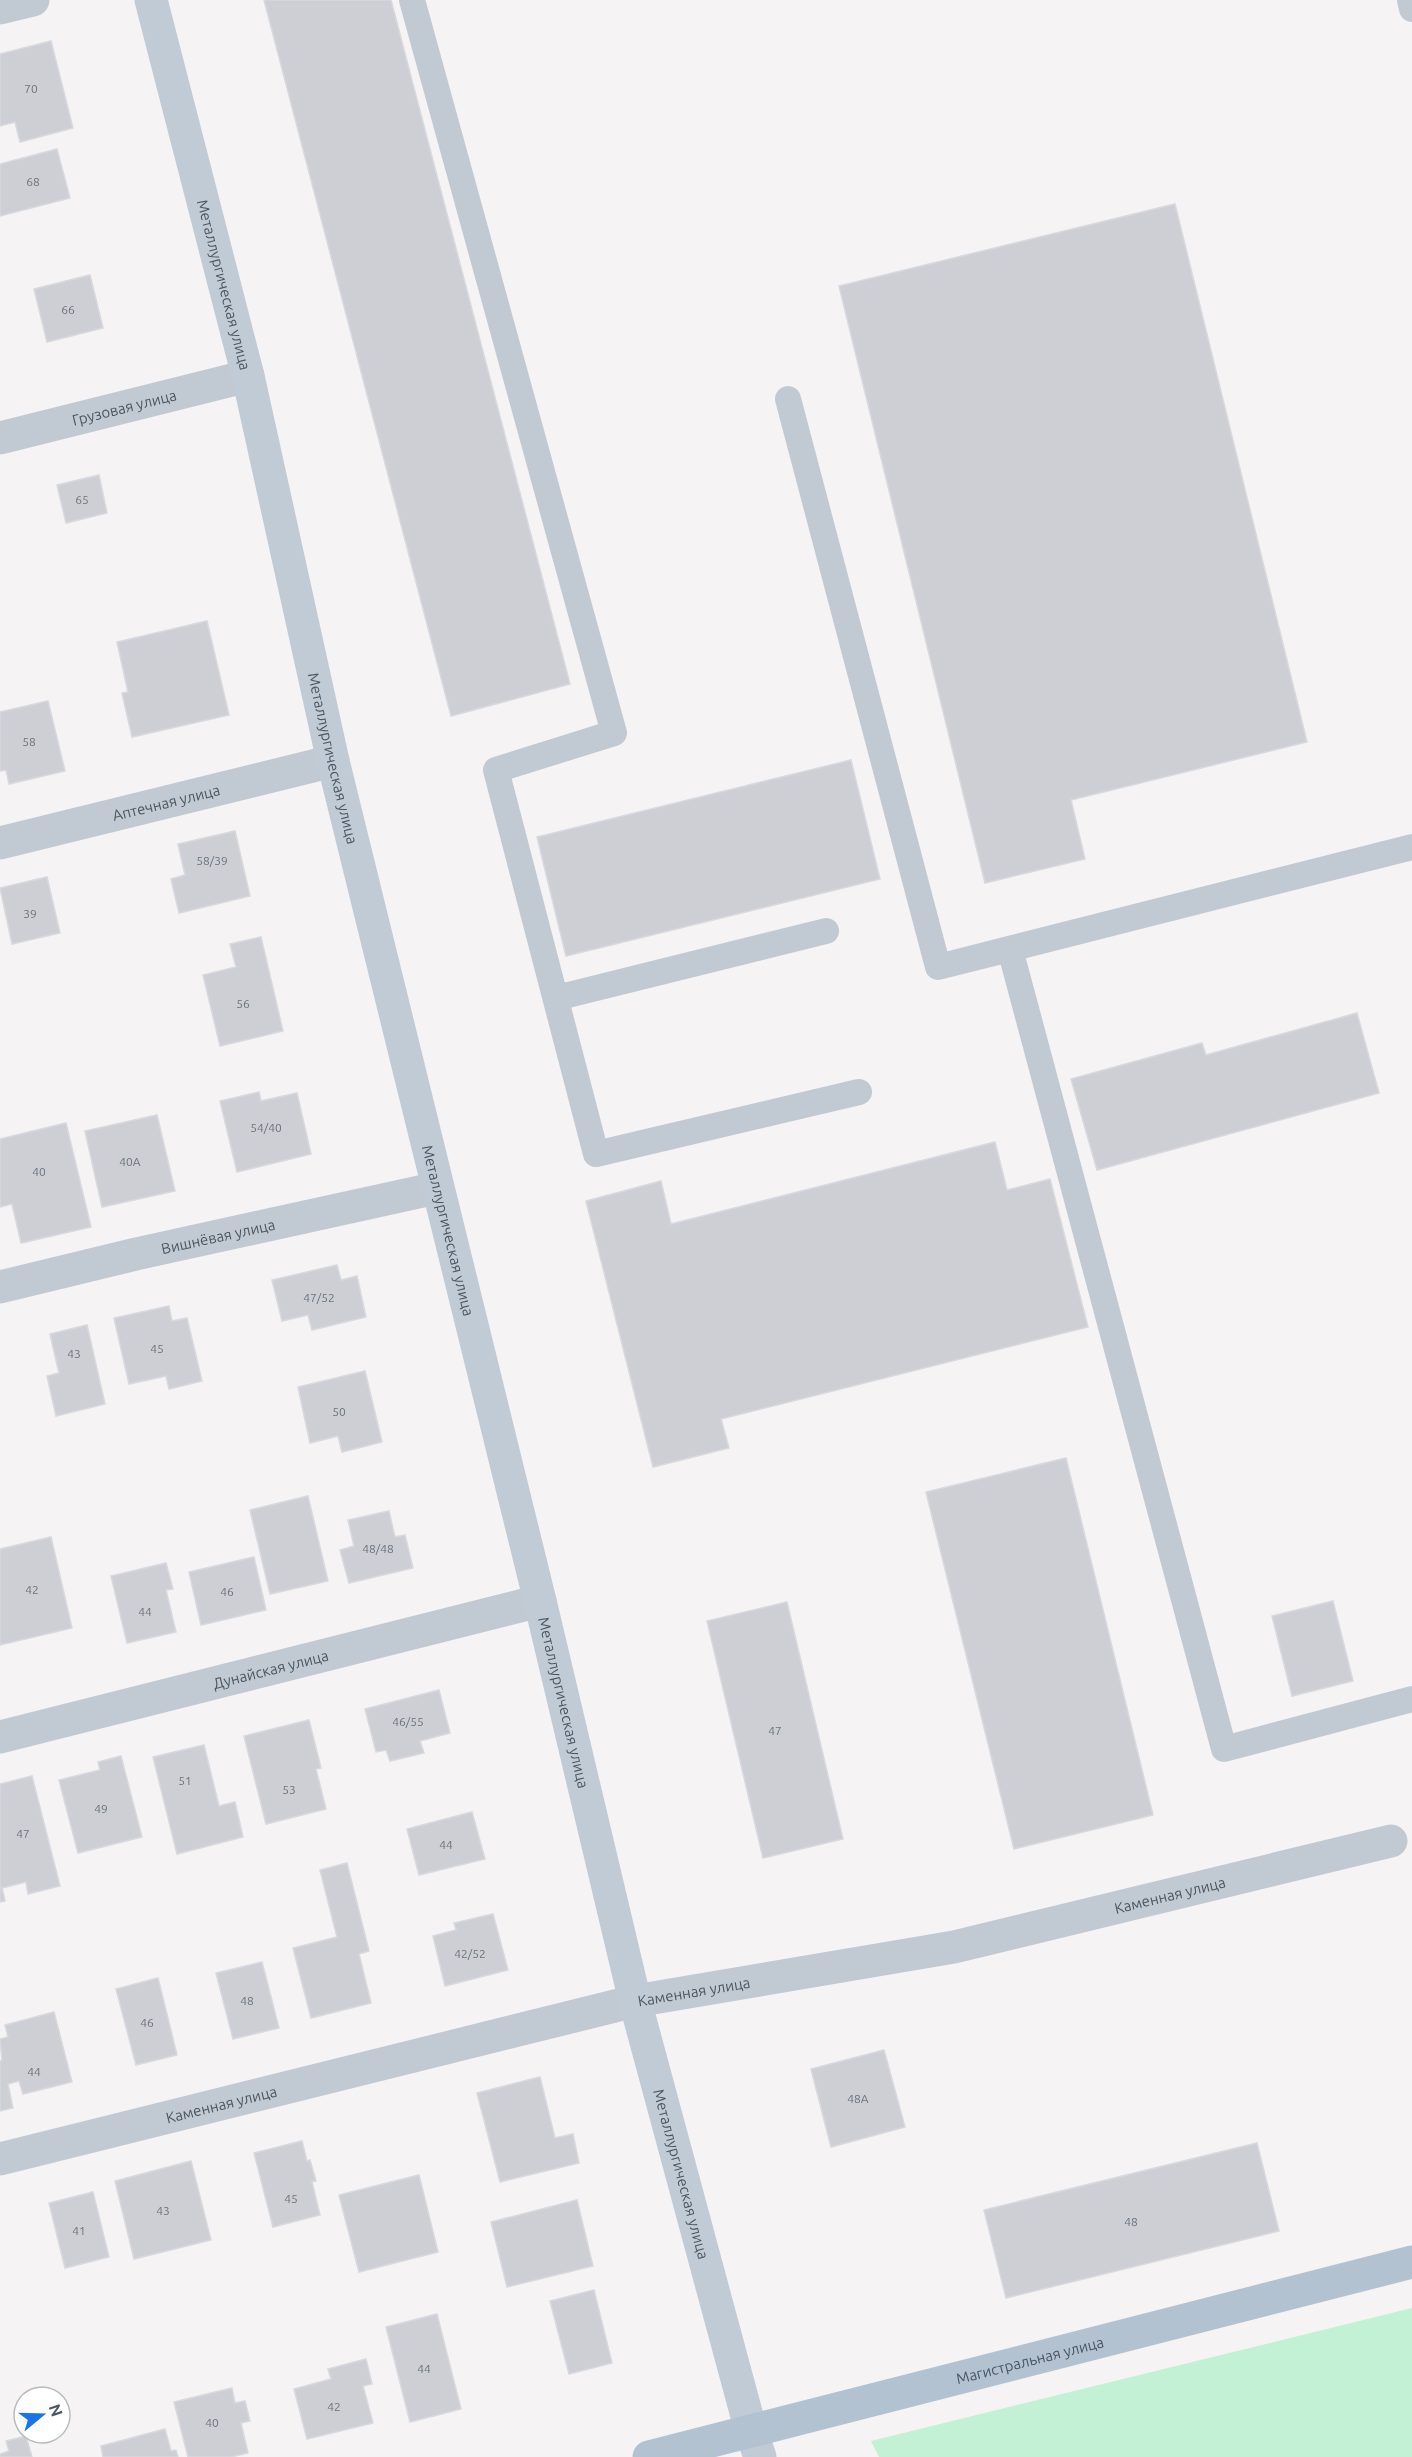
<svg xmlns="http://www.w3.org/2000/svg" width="1412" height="2457" viewBox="0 0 1412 2457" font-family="Ubuntu,sans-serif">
  <rect width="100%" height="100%" fill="#f5f3f3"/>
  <!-- green -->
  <polygon fill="#c3f1d5" points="1412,2308 1412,2457 879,2457 871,2441"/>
  <!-- building -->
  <g fill="#cdcfd5" stroke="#d7d9de" stroke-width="1.5">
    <polygon points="264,0 391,0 570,684 451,716"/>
    <polygon points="51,41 73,128 20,142 15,122 0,126 0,54"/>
    <polygon points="57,149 70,198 0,216 0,164"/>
    <polygon points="1175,204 1307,742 1071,800 1085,859 985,883 839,286"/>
    <polygon points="90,275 103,328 47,342 34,289"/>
    <polygon points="99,475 107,513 66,523 57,485"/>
    <polygon points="207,621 229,715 132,737 122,693 128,692 117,642"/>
    <polygon points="48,701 65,771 9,784 6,770 0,771 0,712"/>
    <polygon points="851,760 880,879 566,956 537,837"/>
    <polygon points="235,831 250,896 179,913 171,879 185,875 178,844"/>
    <polygon points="47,877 60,933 12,944 0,888"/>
    <polygon points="261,937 283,1031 220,1046 203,975 236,967 230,944"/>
    <polygon points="1357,1013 1379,1093 1097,1170 1071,1079 1202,1043 1206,1055"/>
    <polygon points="259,1092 261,1101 297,1093 311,1154 237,1172 220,1101"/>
    <polygon points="157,1115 175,1191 102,1207 85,1131"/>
    <polygon points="66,1123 91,1227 21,1243 12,1204 0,1207 0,1139"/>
    <polygon points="995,1142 1007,1190 1050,1179 1088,1327 721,1419 729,1448 653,1467 586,1201 661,1181 671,1224"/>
    <polygon points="337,1265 341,1280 357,1276 366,1317 312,1330 308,1315 282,1321 272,1280"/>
    <polygon points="169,1306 172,1321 187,1318 202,1381 169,1389 166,1376 129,1384 114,1318"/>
    <polygon points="87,1325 105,1404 56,1416 47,1376 59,1373 50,1334"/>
    <polygon points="365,1371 382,1442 342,1452 338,1436 310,1443 298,1387"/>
    <polygon points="1066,1458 1153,1815 1014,1849 926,1492"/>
    <polygon points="308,1496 328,1581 270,1594 250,1510"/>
    <polygon points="389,1511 395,1537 405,1535 413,1568 349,1583 340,1550 354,1546 348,1520"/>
    <polygon points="51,1537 72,1628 0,1645 0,1549"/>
    <polygon points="254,1557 266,1610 201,1625 189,1572"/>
    <polygon points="166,1563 173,1589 166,1590 176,1632 127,1643 111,1576"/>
    <polygon points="1333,1601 1353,1681 1292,1696 1272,1616"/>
    <polygon points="787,1602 843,1839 763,1858 707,1621"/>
    <polygon points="439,1690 450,1733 420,1741 424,1753 390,1761 386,1750 376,1752 365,1709"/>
    <polygon points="309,1720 321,1768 316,1769 326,1809 266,1824 244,1736"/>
    <polygon points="204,1745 219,1806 235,1802 243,1837 177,1854 153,1757"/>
    <polygon points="121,1756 142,1837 78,1853 59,1780 100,1770 98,1762"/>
    <polygon points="32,1776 60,1886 28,1894 26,1882 2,1888 5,1901 0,1902 0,1784"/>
    <polygon points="472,1812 485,1859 419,1875 407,1829"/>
    <polygon points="347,1863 369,1951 359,1954 371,2003 311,2018 293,1948 337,1937 320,1870"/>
    <polygon points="493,1914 508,1970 445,1986 433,1936 456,1930 454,1923"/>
    <polygon points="262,1962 279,2028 233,2039 216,1973"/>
    <polygon points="158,1978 177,2055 136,2065 116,1989"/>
    <polygon points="54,2012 72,2082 23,2094 19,2081 8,2084 13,2108 0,2111 0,2061 2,2060 0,2039 8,2037 5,2025"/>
    <polygon points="884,2050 905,2127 831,2147 811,2069"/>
    <polygon points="540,2077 555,2138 573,2134 579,2163 500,2182 477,2093"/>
    <polygon points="302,2141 307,2161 310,2160 316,2181 312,2182 320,2215 273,2227 254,2153"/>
    <polygon points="1257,2143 1279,2231 1006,2298 984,2210"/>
    <polygon points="191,2161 211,2240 134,2259 115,2181"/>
    <polygon points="419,2175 438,2252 359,2272 339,2195"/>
    <polygon points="93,2192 109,2257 65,2268 49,2203"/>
    <polygon points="577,2200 593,2266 507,2287 491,2222"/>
    <polygon points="594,2290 612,2363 569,2374 550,2301"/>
    <polygon points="437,2314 461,2409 410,2422 386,2327"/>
    <polygon points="366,2359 372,2384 363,2386 373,2423 307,2439 294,2389 331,2379 328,2369"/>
    <polygon points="232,2388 235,2403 245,2401 250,2421 241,2423 248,2453 231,2457 188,2457 174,2402"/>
    <polygon points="165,2429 171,2451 176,2450 178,2457 103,2457 101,2446"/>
    <polygon points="26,2436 32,2457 0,2457 0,2454 9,2451 6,2441"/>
  </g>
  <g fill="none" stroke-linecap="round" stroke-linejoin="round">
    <!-- lane -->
    <g stroke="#c1cad2" stroke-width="26">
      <polyline points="412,0 614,733 496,770 596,1154 859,1092"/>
      <polyline points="1410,0 1412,9"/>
      <polyline points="788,399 938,967 1412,847"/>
      <polyline points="1010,949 1224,1749 1412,1699"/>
      <polyline points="556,998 826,931"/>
    </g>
    <!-- street -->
    <g stroke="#c1cad2" stroke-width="33">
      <polyline points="0,8 33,0"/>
      <path id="s1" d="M0,438L248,376"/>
      <path id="s2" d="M0,843L333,761"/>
      <path id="s3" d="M0,1287L136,1254L437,1188"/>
      <path id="s4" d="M0,1737L540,1601"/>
      <path id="s5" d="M0,2159L635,2001L954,1947L1391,1841"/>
    </g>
    <!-- secondary -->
    <path stroke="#c1cbd6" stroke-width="33" id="s6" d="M151,0L248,376L333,761L540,1601L635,2001L751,2431L760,2457"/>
    <!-- primary -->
    <path stroke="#b3c2d1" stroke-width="33" id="s7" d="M649,2457L1412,2262"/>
  </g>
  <g text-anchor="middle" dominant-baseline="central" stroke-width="6" stroke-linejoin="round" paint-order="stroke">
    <!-- number labels -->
    <g font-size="12" fill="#6b747e">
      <text x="31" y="88">70</text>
      <text x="33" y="181">68</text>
      <text x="68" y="309">66</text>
      <text x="82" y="499">65</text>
      <text x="29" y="741">58</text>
      <text x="212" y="860">58/39</text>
      <text x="30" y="913">39</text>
      <text x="243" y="1003">56</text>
      <text x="266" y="1127">54/40</text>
      <text x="130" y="1161">40А</text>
      <text x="39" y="1171">40</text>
      <text x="319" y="1297">47/52</text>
      <text x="157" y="1348">45</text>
      <text x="74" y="1353">43</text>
      <text x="339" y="1411">50</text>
      <text x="378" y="1548">48/48</text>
      <text x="32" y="1589">42</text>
      <text x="227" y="1591">46</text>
      <text x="145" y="1611">44</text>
      <text x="408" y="1721">46/55</text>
      <text x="775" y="1730">47</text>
      <text x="185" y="1780">51</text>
      <text x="289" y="1789">53</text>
      <text x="101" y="1808">49</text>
      <text x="23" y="1833">47</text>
      <text x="446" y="1844">44</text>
      <text x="470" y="1953">42/52</text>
      <text x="247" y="2000">48</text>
      <text x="147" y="2022">46</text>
      <text x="34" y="2071">44</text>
      <text x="858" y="2098">48А</text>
      <text x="291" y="2198">45</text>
      <text x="163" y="2210">43</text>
      <text x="1131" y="2221">48</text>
      <text x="79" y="2230">41</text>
      <text x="424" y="2368">44</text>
      <text x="334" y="2406">42</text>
      <text x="212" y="2422">40</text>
    </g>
    <!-- street labels -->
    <g font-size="15" fill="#4a5661" stroke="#fff">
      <text stroke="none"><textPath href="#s6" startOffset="294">Металлургическая улица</textPath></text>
      <text stroke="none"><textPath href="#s1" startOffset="128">Грузовая улица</textPath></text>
      <text stroke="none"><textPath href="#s6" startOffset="780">Металлургическая улица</textPath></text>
      <text stroke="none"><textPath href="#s2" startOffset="171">Аптечная улица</textPath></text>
      <text stroke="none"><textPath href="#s6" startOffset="1266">Металлургическая улица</textPath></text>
      <text stroke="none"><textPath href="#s3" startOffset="224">Вишнёвая улица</textPath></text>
      <text stroke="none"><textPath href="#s4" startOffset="279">Дунайская улица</textPath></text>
      <text stroke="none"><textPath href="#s6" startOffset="1752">Металлургическая улица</textPath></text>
      <text stroke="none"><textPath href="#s5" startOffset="1200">Каменная улица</textPath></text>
      <text stroke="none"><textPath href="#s5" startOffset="714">Каменная улица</textPath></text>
      <text stroke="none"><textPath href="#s5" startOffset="228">Каменная улица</textPath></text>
      <text stroke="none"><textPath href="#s6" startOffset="2238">Металлургическая улица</textPath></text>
      <text stroke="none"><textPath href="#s7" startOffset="393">Магистральная улица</textPath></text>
    </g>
  </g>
  <!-- north arrow -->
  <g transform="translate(42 2415) rotate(71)"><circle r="28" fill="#ffffff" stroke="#b7bbc0" stroke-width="1.5"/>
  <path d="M0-4.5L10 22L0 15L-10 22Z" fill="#1a73e8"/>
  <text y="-9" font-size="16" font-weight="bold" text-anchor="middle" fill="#4a5661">N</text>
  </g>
</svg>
